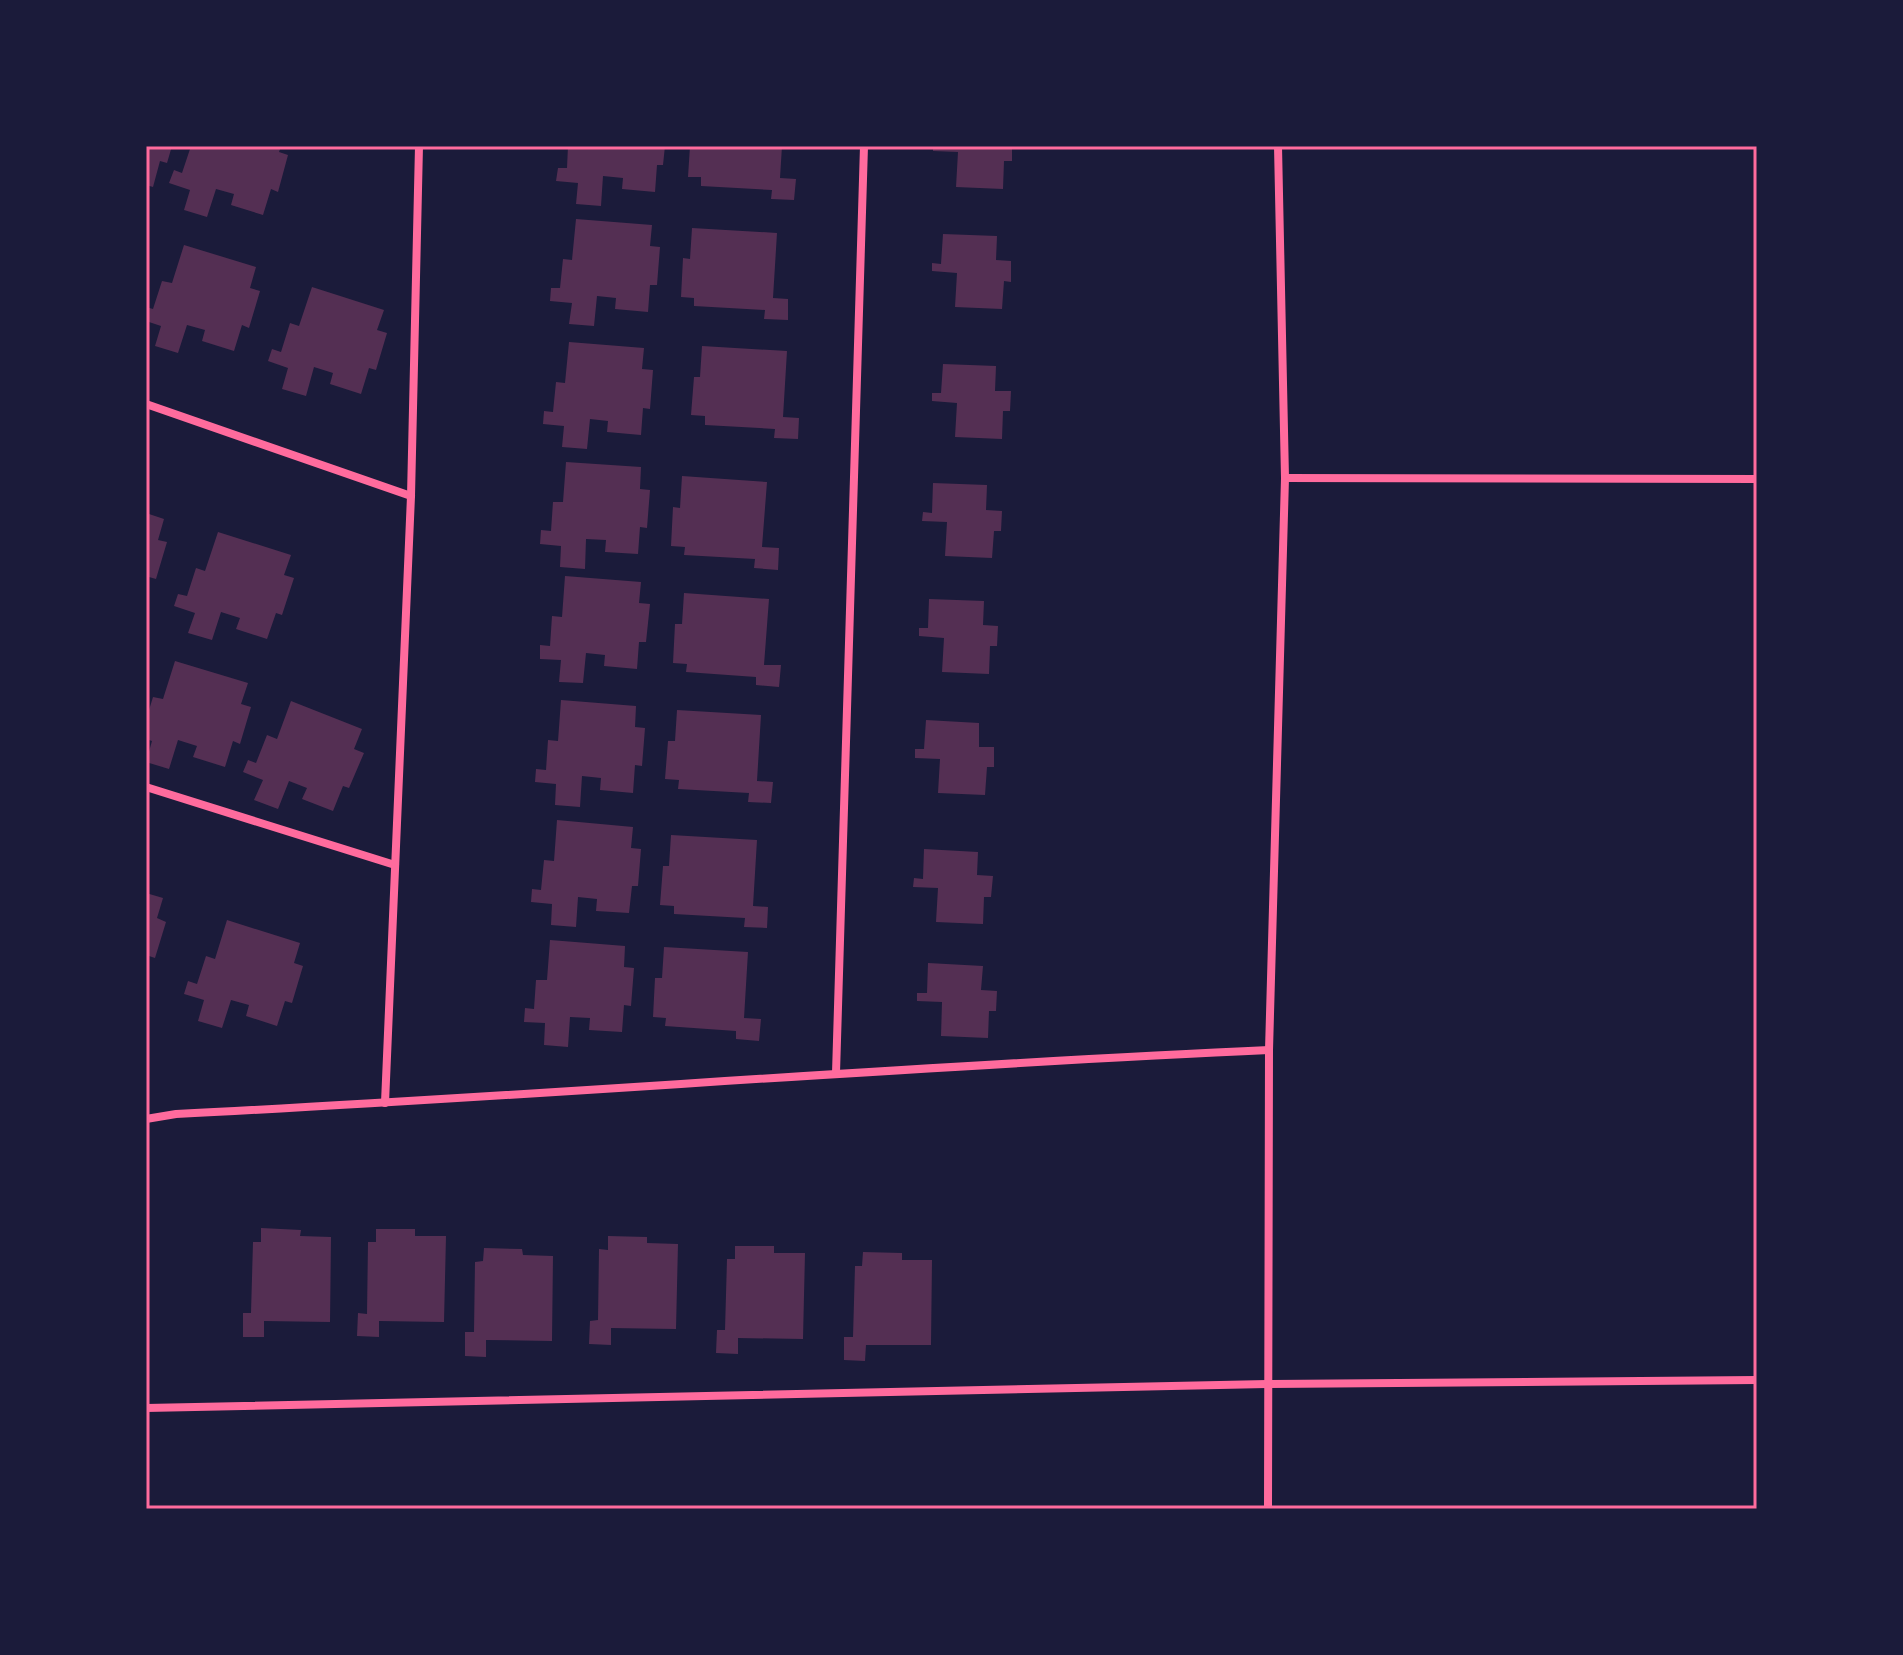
<svg xmlns="http://www.w3.org/2000/svg" width="1903" height="1655" viewBox="0 0 1903 1655" font-family="Manrope,sans-serif">
  <rect width="100%" height="100%" fill="#1b1b3a"/>
  <!-- building -->
  <g fill="#542f53">
    <polygon points="146,146 172,146 167,163 160,161 153,187 146,185"/>
    <polygon points="191,146 281,146 279,152 288,155 278,192 271,189 263,215 231,205 234,194 216,189 207,217 184,210 190,190 169,183 174,170 182,173"/>
    <polygon points="568,146 665,146 663,165 657,165 655,192 622,189 623,178 603,176 601,206 576,204 578,183 556,181 558,168 567,168"/>
    <polygon points="690,146 782,146 780,178 796,179 794,200 771,199 772,190 701,186 701,177 688,177"/>
    <polygon points="933,146 1012,146 1012,161 1004,161 1003,189 956,187 958,152 933,151"/>
    <polygon points="576,219 652,225 650,246 660,247 657,285 650,285 648,312 615,309 616,298 597,296 594,326 569,324 572,303 550,301 551,288 560,288 563,259 572,260"/>
    <polygon points="692,228 777,233 773,298 788,299 788,320 764,319 765,310 694,306 694,298 681,297 683,258 690,259"/>
    <polygon points="943,234 997,236 996,260 1011,261 1011,282 1004,281 1002,309 955,307 957,273 932,271 932,263 941,264"/>
    <polygon points="184,245 256,267 250,288 260,291 249,328 242,325 234,351 202,341 205,330 187,325 178,353 155,346 161,326 146,321 146,307 153,309 162,281 172,283"/>
    <polygon points="312,287 384,310 377,330 387,333 376,370 369,368 361,394 330,384 333,373 314,367 306,396 282,389 288,368 268,361 272,349 281,352 290,323 299,326"/>
    <polygon points="569,342 644,348 642,369 653,370 650,409 643,408 641,435 607,432 608,421 590,419 587,449 562,447 564,426 543,424 544,411 553,412 556,382 565,383"/>
    <polygon points="702,346 787,351 783,417 799,418 798,439 774,438 775,429 705,425 705,416 691,415 694,377 700,377"/>
    <polygon points="943,364 996,366 995,391 1011,391 1010,411 1003,411 1002,439 955,437 957,403 932,401 932,393 941,393"/>
    <polygon points="566,462 641,467 640,489 650,490 647,528 640,527 638,554 605,552 606,540 586,539 585,569 560,567 561,546 540,544 541,530 551,531 553,502 563,502"/>
    <polygon points="682,476 767,482 762,547 779,548 778,570 754,568 755,559 684,555 685,547 671,546 673,507 680,508"/>
    <polygon points="933,483 987,485 986,510 1002,511 1001,531 994,531 992,558 945,556 947,522 922,521 923,512 932,513"/>
    <polygon points="146,513 164,519 158,540 167,542 156,579 149,577 147,585"/>
    <polygon points="218,532 291,555 284,575 294,578 282,615 276,613 267,639 236,629 240,618 221,612 212,640 188,633 195,613 174,606 178,594 187,596 196,568 205,571"/>
    <polygon points="565,576 641,582 639,603 650,604 646,642 639,642 637,669 604,666 605,655 586,653 583,683 559,682 561,660 540,659 540,645 550,646 552,616 562,617"/>
    <polygon points="684,593 769,599 764,665 781,665 779,687 756,685 756,677 686,672 687,664 673,663 675,624 682,624"/>
    <polygon points="929,599 984,601 983,625 998,626 997,646 990,646 989,674 942,672 944,638 919,636 919,628 928,628"/>
    <polygon points="175,661 248,683 241,704 251,707 240,744 233,741 225,767 193,757 197,746 178,740 169,769 146,762 152,741 146,739 146,720 153,697 163,699"/>
    <polygon points="561,700 636,706 635,727 645,728 642,766 635,765 633,793 600,790 601,778 582,776 580,807 555,805 556,784 535,782 536,769 546,770 548,740 558,741"/>
    <polygon points="291,701 362,729 354,749 364,753 349,788 343,786 333,811 302,799 307,788 289,781 278,809 254,800 263,780 243,772 248,760 256,763 267,735 277,739"/>
    <polygon points="677,710 761,715 757,781 773,782 771,803 748,802 749,793 678,789 679,780 665,779 668,741 675,741"/>
    <polygon points="926,720 979,723 979,747 994,747 994,767 987,767 985,795 938,793 940,759 915,758 915,749 924,749"/>
    <polygon points="557,820 633,827 631,848 641,849 638,886 632,886 629,913 596,911 597,899 578,897 576,927 551,925 552,904 531,902 532,889 541,890 544,860 554,861"/>
    <polygon points="671,835 757,840 753,906 768,907 767,928 744,927 745,918 674,914 674,906 660,905 663,866 669,866"/>
    <polygon points="924,849 978,852 977,875 993,876 991,897 984,897 983,924 936,922 938,888 913,887 914,878 923,879"/>
    <polygon points="146,893 163,898 157,918 166,922 155,958 146,955"/>
    <polygon points="227,920 300,943 294,963 303,966 292,1003 285,1001 277,1026 246,1016 249,1005 231,1000 222,1028 198,1021 204,1000 184,994 188,981 197,984 206,956 215,959"/>
    <polygon points="550,940 625,946 624,967 634,968 631,1006 624,1005 622,1032 589,1030 590,1018 570,1017 568,1047 544,1045 545,1023 524,1022 525,1008 534,1009 536,980 547,980"/>
    <polygon points="664,947 748,952 744,1018 761,1019 759,1041 736,1039 736,1031 665,1026 666,1018 653,1017 655,978 662,978"/>
    <polygon points="928,963 983,966 981,990 997,991 996,1011 989,1011 988,1038 941,1036 942,1002 917,1001 917,993 927,993"/>
    <polygon points="261,1228 301,1230 300,1236 331,1237 330,1322 264,1321 264,1337 243,1337 243,1313 251,1313 253,1242 261,1242"/>
    <polygon points="376,1229 415,1229 415,1236 446,1236 444,1322 379,1321 379,1337 357,1336 358,1313 367,1314 368,1242 376,1242"/>
    <polygon points="608,1236 647,1237 647,1243 678,1244 676,1329 611,1328 611,1345 589,1344 590,1321 598,1320 599,1249 608,1250"/>
    <polygon points="735,1246 774,1246 774,1253 805,1253 803,1339 738,1338 738,1354 716,1353 717,1330 725,1330 727,1259 735,1259"/>
    <polygon points="484,1248 522,1249 523,1255 553,1256 552,1341 486,1340 486,1357 465,1356 465,1332 474,1332 475,1262 483,1261"/>
    <polygon points="863,1252 902,1253 902,1260 932,1260 931,1345 866,1345 865,1361 844,1360 844,1337 853,1337 855,1266 862,1266"/>
  </g>
  <g fill="none" stroke-linecap="round" stroke-linejoin="round">
    <!-- minor -->
    <g stroke="#ff6b9d" stroke-width="8">
      <polyline points="146,404 411,496"/>
      <polyline points="1285,478 1757,479"/>
      <polyline points="146,787 395,865"/>
      <polyline points="836,1073 864,146"/>
      <polyline points="385,1103 411,496 419,146"/>
      <path d="M146,1119L176,1114C541,1096 904,1066 1269,1050"/>
      <polyline points="146,1408 1267,1384 1757,1380"/>
      <polyline points="1268,1509 1269,1050 1285,478 1278,146"/>
    </g>
  </g>
  <!-- border -->
  <rect width="1903" height="1655" fill="none" stroke="#1b1b3a" stroke-width="296"/>
  <rect x="148" y="148" width="1607" height="1359" fill="none" stroke="#ff6b9d" stroke-width="3"/>
</svg>
